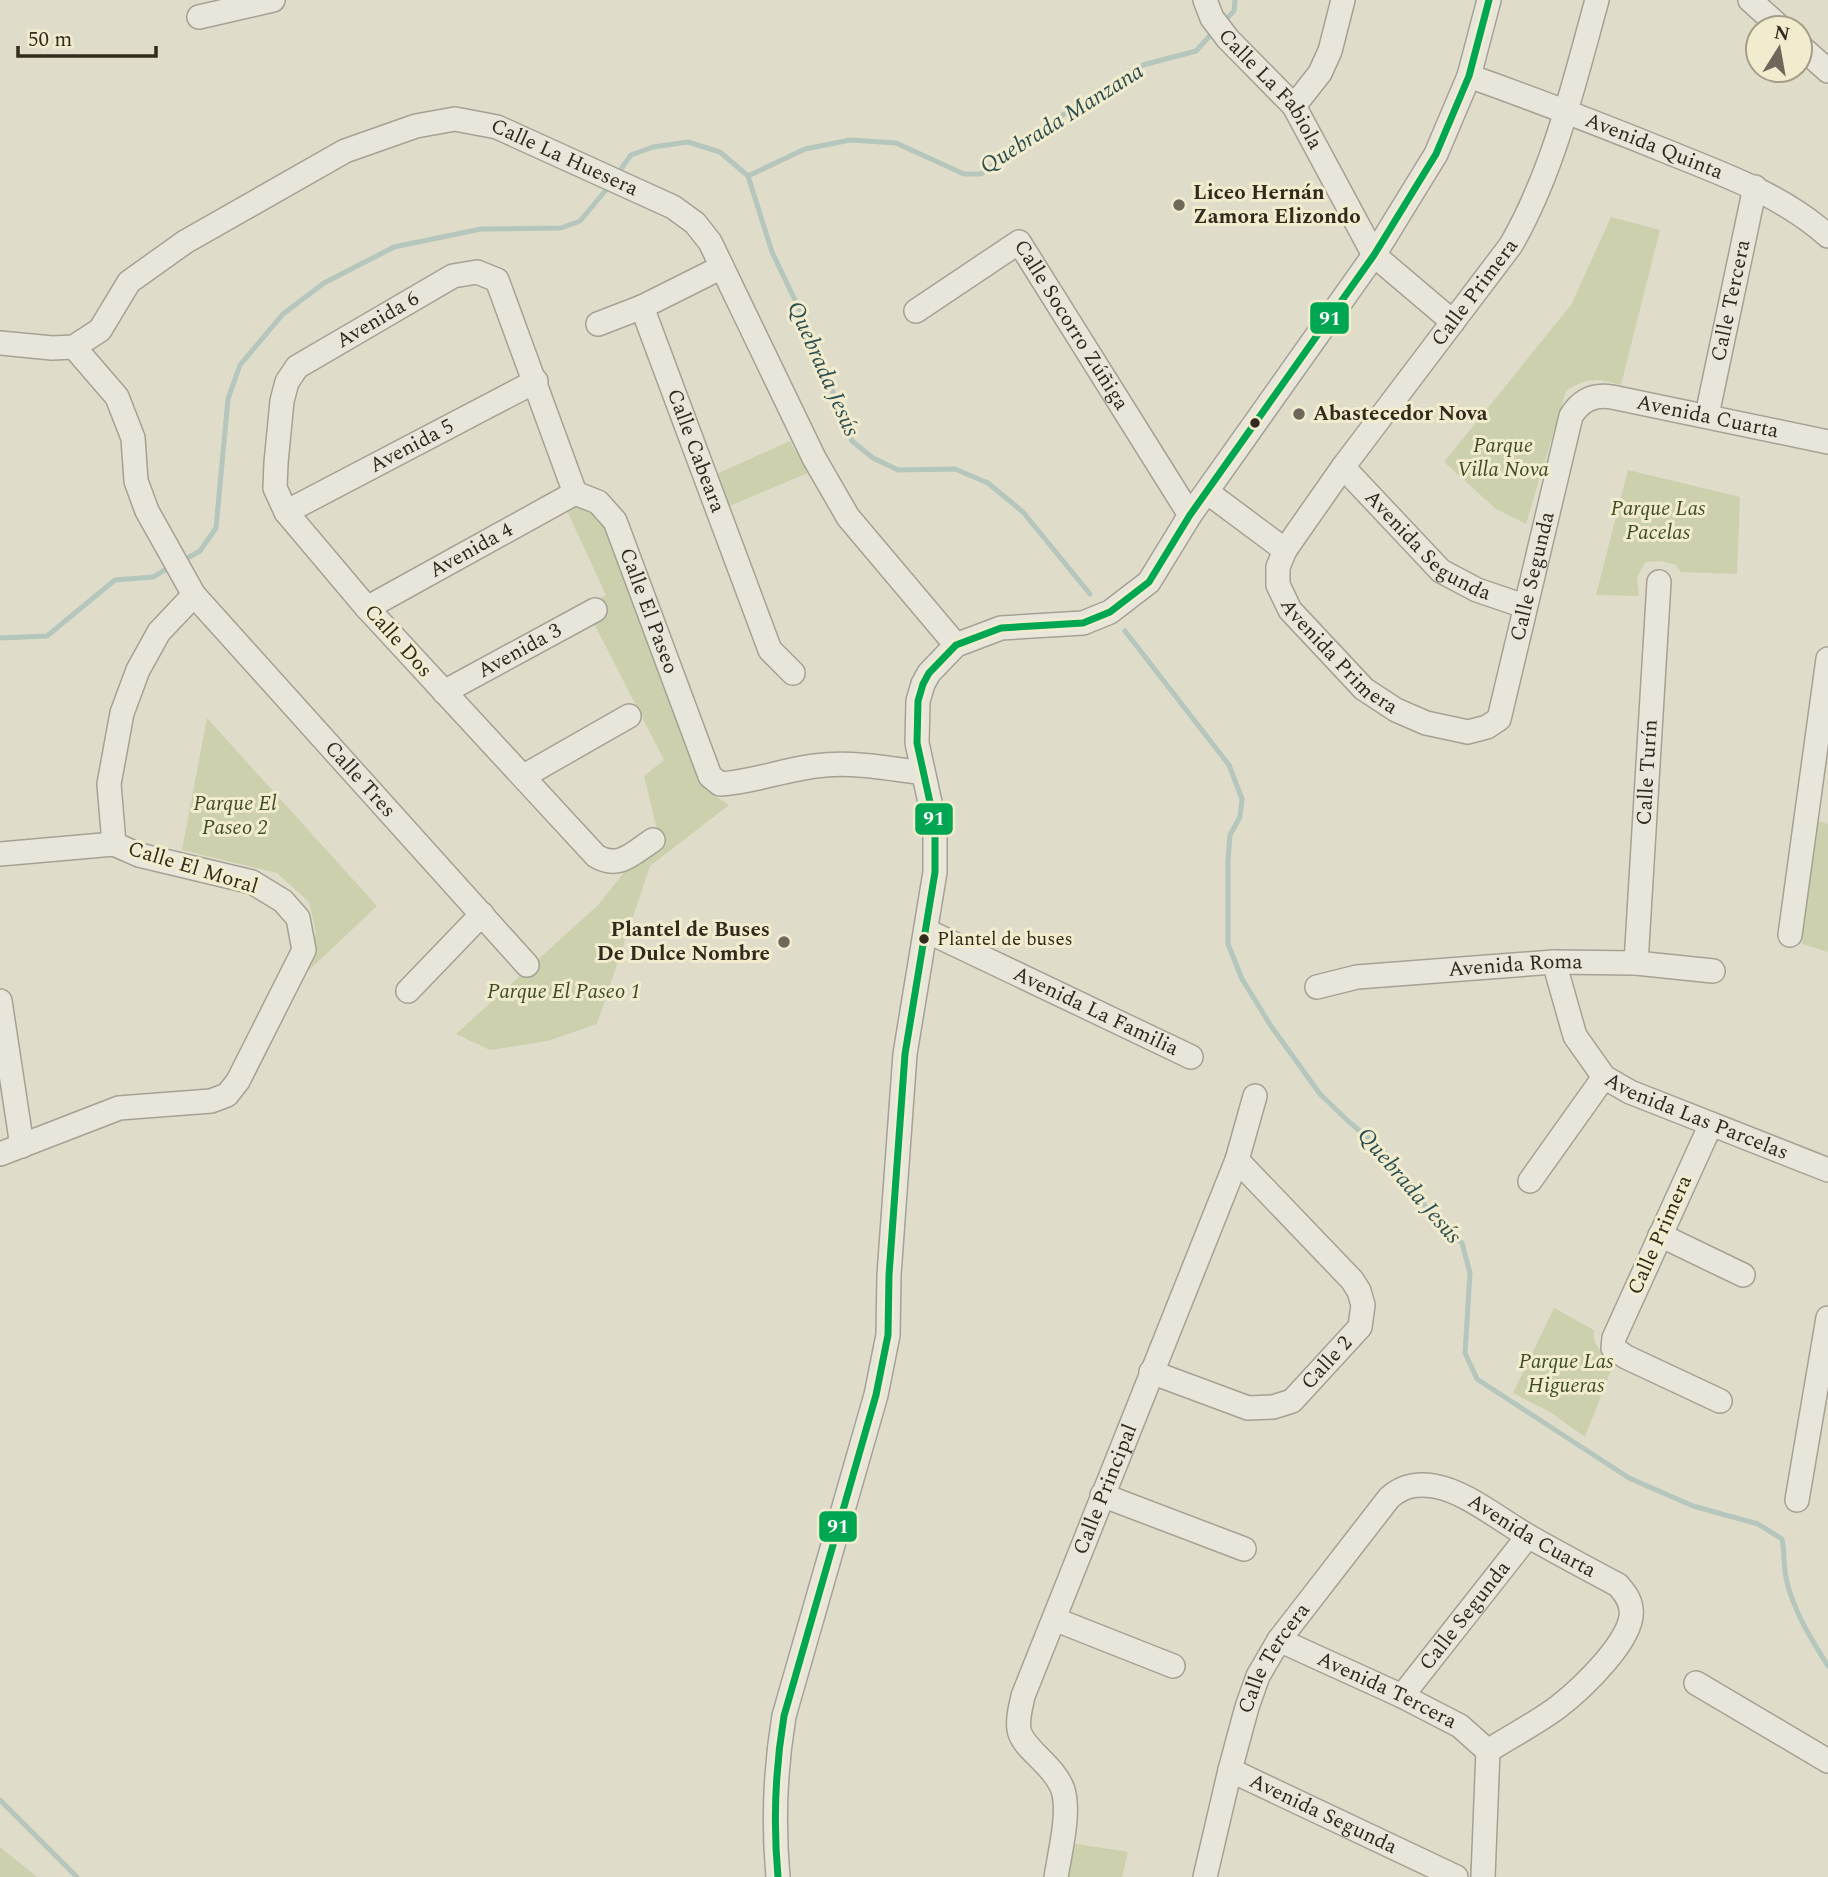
<svg xmlns="http://www.w3.org/2000/svg" width="1828" height="1877" viewBox="0 0 1828 1877" font-family="Spectral,serif">
  <rect width="100%" height="100%" fill="#e0dcca"/>
  <!-- green -->
  <g fill="#ccd0ad">
    <path d="M1611,217L1660,230L1621,385C1597,378 1587,377 1566,391L1526,524L1496,509L1444,462L1571,305Z"/>
    <polygon points="790,441 808,473 727,507 714,475"/>
    <polygon points="1628,470 1740,497 1737,574 1681,572 1676,565 1661,561 1646,562 1637,577 1639,596 1596,595"/>
    <polygon points="580,505 604,518 708,791 729,805 650,866 597,1024 548,1041 490,1050 456,1034 598,905 626,870 662,850 644,776 664,760 585,606 606,595 567,511"/>
    <polygon points="207,718 377,906 307,972 316,932 309,902 277,873 182,850"/>
    <polygon points="1815,820 1828,824 1828,952 1802,944"/>
    <path d="M1554,1308L1594,1330C1592,1346 1602,1354 1615,1360L1585,1437L1550,1412L1513,1393Z"/>
    <polygon points="1070,1843 1128,1852 1122,1877 1065,1877"/>
    <polygon points="0,1847 37,1877 0,1877"/>
  </g>
  <g fill="none" stroke-linecap="round" stroke-linejoin="round">
    <!-- stream -->
    <g stroke="#b5c6bd" stroke-width="5">
      <polyline points="1222,23 1234,11 1235,0"/>
      <polyline points="616,176 631,155 653,147 688,142 720,152 748,176"/>
      <polyline points="748,176 772,252 805,321 852,441 873,458 898,470 955,469 988,483 1023,512 1090,594"/>
      <polyline points="748,176 805,149 850,140 896,143 964,174 981,174 1037,131 1143,65 1196,51 1215,30"/>
      <polyline points="182,561 200,551 216,528 228,399 240,365 283,314 324,283 394,247 481,229 561,228 580,221 611,184"/>
      <path d="M1125,631L1229,765L1242,799L1240,817L1230,835L1228,861V944L1242,979L1271,1026L1320,1094L1348,1121L1383,1150L1435,1219L1462,1243L1470,1273L1465,1353L1477,1379L1629,1478L1693,1506L1758,1524L1782,1539C1785,1553 1783,1569 1787,1582C1794,1612 1812,1640 1828,1666"/>
      <polyline points="0,638 47,636 115,580 153,577 170,567"/>
      <polyline points="0,1800 77,1877"/>
    </g>
    <defs>
      <g id="minor">
        <path id="s1" d="M1205,0L1212,18L1228,39L1294,106L1374,255L1453,322"/>
        <polyline points="1750,0 1781,28"/>
        <polyline points="199,17 273,0"/>
        <polyline points="1800,46 1828,71"/>
        <path id="s2" d="M1469,76C1536,100 1602,125 1668,152C1725,175 1782,195 1828,236"/>
        <polyline points="1294,106 1320,73 1330,51 1343,0"/>
        <path id="s3" d="M722,267L642,307L770,650L793,673"/>
        <path id="s4" d="M916,311L1019,242L1190,515"/>
        <polyline points="598,324 642,307"/>
        <path id="s5" d="M0,343L52,348L74,347L100,330L129,282L185,242L345,151L416,126L455,119L497,127L673,207L695,223L710,242L814,458L848,517L956,645"/>
        <path id="s6" d="M1707,415L1755,187"/>
        <path id="s7" d="M1343,467L1441,571L1477,590L1524,606"/>
        <path id="s8" d="M1207,492L1285,550L1278,567V585L1290,610L1364,689L1396,710L1426,723L1468,732L1487,727L1499,719L1571,416C1581,400 1594,394 1612,397L1828,442"/>
        <path id="s9" d="M286,512L536,381"/>
        <path id="s10" d="M1285,550L1343,467L1511,245C1554,170 1574,83 1597,0"/>
        <path id="s11" d="M194,595L527,965"/>
        <path id="s12" d="M367,608L575,493"/>
        <path id="s13" d="M444,692L595,610"/>
        <polyline points="524,776 629,716"/>
        <path id="s14" d="M653,840C633,853 619,870 596,856L367,608L286,512L275,488L276,463L282,401L287,382L297,367L453,276L477,272L497,280L575,493L598,502L615,521L710,776L720,784C753,782 783,770 815,766C850,761 888,768 923,773"/>
        <polyline points="0,854 114,844"/>
        <path id="s15" d="M927,931L1191,1057"/>
        <polyline points="1790,935 1828,659"/>
        <path id="s16" d="M1554,962L1575,1036L1604,1077L1630,1092L1828,1170"/>
        <path id="s17" d="M1636,963L1659,582"/>
        <path id="s18" d="M1317,987L1357,977L1554,962L1636,963L1713,971"/>
        <polyline points="408,991 482,914"/>
        <polyline points="0,1001 22,1146"/>
        <polyline points="1711,1124 1614,1338 1613,1348 1626,1357 1720,1401"/>
        <polyline points="0,1154 119,1108 211,1101 227,1095 238,1081 304,950 298,918 283,901 252,882 139,855 114,844 109,784 122,713 138,670 159,632 194,595 147,511 136,481 133,438 117,397 74,347"/>
        <polyline points="1530,1181 1604,1077"/>
        <polyline points="1660,1235 1743,1275"/>
        <path id="s19" d="M1151,1372L1248,1408L1273,1407L1292,1401L1360,1327L1363,1305L1359,1291L1352,1280L1237,1160"/>
        <polyline points="1102,1495 1244,1549"/>
        <polyline points="1797,1500 1828,1318"/>
        <polyline points="1054,1619 1173,1666"/>
        <path id="s20" d="M1279,1640L1402,1696L1460,1726L1488,1751"/>
        <polyline points="1696,1683 1828,1761"/>
        <path id="s21" d="M1402,1696L1528,1536"/>
        <path id="s22" d="M1230,1770L1456,1877"/>
        <path d="M778,1877C773,1822 775,1770 784,1716L876,1395L888,1335L889,1275L905,1054L935,872V825L917,743L918,701L923,684L929,673L956,645L1001,628L1083,623L1110,612L1149,582L1190,515L1374,255L1436,154L1469,76L1489,0"/>
        <path id="s23" d="M1056,1877C1060,1852 1070,1813 1063,1790C1054,1764 1021,1748 1019,1729C1017,1718 1021,1707 1023,1696L1237,1160L1255,1096"/>
        <path id="s24" d="M1205,1877L1230,1770L1247,1707L1258,1676L1279,1640L1389,1498C1402,1486 1416,1483 1434,1486C1465,1491 1500,1520 1528,1536C1558,1553 1588,1569 1618,1585C1624,1592 1630,1599 1631,1609C1636,1638 1580,1690 1558,1707C1537,1723 1511,1736 1488,1751L1483,1877"/>
      </g>
    </defs>
    <!-- minor casing -->
    <use href="#minor" stroke="#a5a194" stroke-width="26"/>
    <!-- minor -->
    <use href="#minor" stroke="#e8e6db" stroke-width="23"/>
    <defs>
      <path id="bus-1" d="M778,1877C773,1822 775,1770 784,1716L876,1395L888,1335L889,1275L905,1054L935,872V825L917,743L918,701L923,684L929,673L956,645L1001,628L1083,623L1110,612L1149,582L1190,515L1374,255L1436,154L1469,76L1489,0"/>
    </defs>
    <!-- bus-1 casing -->
    <use href="#bus-1" stroke="#f2eccf" stroke-width="12"/>
    <!-- bus-1 -->
    <use href="#bus-1" stroke="#00a651" stroke-width="7"/>
  </g>
  <!-- markers -->
  <g fill="#6f685a" stroke="#f2eccf" stroke-width="2.5">
    <circle cx="1179" cy="205" r="7"/>
    <circle cx="1299" cy="414" r="7"/>
    <circle cx="784" cy="942" r="7"/>
  </g>
  <g fill="#322a1d" stroke="#f2eccf" stroke-width="2.5">
    <circle cx="1255" cy="423" r="6"/>
    <circle cx="924" cy="939" r="6"/>
  </g>
  <g text-anchor="middle" dominant-baseline="central" stroke-width="6" stroke-linejoin="round" paint-order="stroke">
    <!-- bus labels -->
    <g font-size="19" fill="#322a1d" stroke="#f2eccf" text-anchor="start">
      <text x="937" y="939">Plantel de buses</text>
    </g>
    <!-- street labels -->
    <g font-size="21" fill="#322a1d" stroke="#f2eccf">
      <text stroke="none"><textPath href="#s1" startOffset="112">Calle La Fabiola</textPath></text>
      <text stroke="none"><textPath href="#s2" startOffset="198">Avenida Quinta</textPath></text>
      <text stroke="none"><textPath href="#s5" startOffset="646">Calle La Huesera</textPath></text>
      <text stroke="none"><textPath href="#s10" startOffset="320">Calle Primera</textPath></text>
      <text stroke="none"><textPath href="#s6" startOffset="117">Calle Tercera</textPath></text>
      <text stroke="none"><textPath href="#s14" startOffset="772">Avenida 6</textPath></text>
      <text stroke="none"><textPath href="#s4" startOffset="222">Calle Socorro Zúñiga</textPath></text>
      <text stroke="none"><textPath href="#s8" startOffset="875">Avenida Cuarta</textPath></text>
      <text stroke="none"><textPath href="#s9" startOffset="142">Avenida 5</textPath></text>
      <text stroke="none"><textPath href="#s3" startOffset="243">Calle Cabeara</textPath></text>
      <text stroke="none"><textPath href="#s7" startOffset="117">Avenida Segunda</textPath></text>
      <text stroke="none"><textPath href="#s12" startOffset="119">Avenida 4</textPath></text>
      <text stroke="none"><textPath href="#s8" startOffset="564">Calle Segunda</textPath></text>
      <text stroke="none"><textPath href="#s14" startOffset="1278">Calle El Paseo</textPath></text>
      <text transform="translate(398 641) rotate(48)">Calle Dos</text>
      <text stroke="none"><textPath href="#s13" startOffset="86">Avenida 3</textPath></text>
      <text stroke="none"><textPath href="#s8" startOffset="229">Avenida Primera</textPath></text>
      <text stroke="none"><textPath href="#s17" startOffset="191">Calle Turín</textPath></text>
      <text stroke="none"><textPath href="#s11" startOffset="248">Calle Tres</textPath></text>
      <text transform="translate(193 868) rotate(17)">Calle El Moral</text>
      <text stroke="none"><textPath href="#s18" startOffset="200">Avenida Roma</textPath></text>
      <text stroke="none"><textPath href="#s15" startOffset="187">Avenida La Familia</textPath></text>
      <text stroke="none"><textPath href="#s16" startOffset="228">Avenida Las Parcelas</textPath></text>
      <text transform="translate(1660 1235) rotate(-66)">Calle Primera</text>
      <text stroke="none"><textPath href="#s19" startOffset="200">Calle 2</textPath></text>
      <text stroke="none"><textPath href="#s23" startOffset="420">Calle Principal</textPath></text>
      <text stroke="none"><textPath href="#s24" startOffset="588">Avenida Cuarta</textPath></text>
      <text stroke="none"><textPath href="#s21" startOffset="102">Calle Segunda</textPath></text>
      <text stroke="none"><textPath href="#s24" startOffset="231">Calle Tercera</textPath></text>
      <text stroke="none"><textPath href="#s20" startOffset="119">Avenida Tercera</textPath></text>
      <text stroke="none"><textPath href="#s22" startOffset="103">Avenida Segunda</textPath></text>
    </g>
    <!-- poi labels -->
    <g font-size="21" font-weight="bold" fill="#322a1d" stroke="#f2eccf" text-anchor="start">
      <text x="1193" y="193">Liceo Hernán<tspan x="1193" dy="24">Zamora Elizondo</tspan></text>
      <text x="1313" y="414">Abastecedor Nova</text>
      <text x="770" y="930" text-anchor="end">Plantel de Buses<tspan x="770" dy="24">De Dulce Nombre</tspan></text>
    </g>
    <!-- park labels -->
    <g font-size="21" font-style="italic" fill="#3e4d25" stroke="#f2eccf">
      <text x="1503" y="446">Parque<tspan x="1503" dy="24">Villa Nova</tspan></text>
      <text x="1658" y="509">Parque Las<tspan x="1658" dy="24">Pacelas</tspan></text>
      <text x="235" y="804">Parque El<tspan x="235" dy="24">Paseo 2</tspan></text>
      <text x="564" y="992">Parque El Paseo 1</text>
      <text x="1566" y="1362">Parque Las<tspan x="1566" dy="24">Higueras</tspan></text>
    </g>
    <!-- water labels -->
    <g font-size="23" font-style="italic" fill="#2d4f51" stroke="#f2eccf">
      <text transform="translate(1062 119) rotate(-32)">Quebrada Manzana</text>
      <text transform="translate(823 369) rotate(66)">Quebrada Jesús</text>
      <text transform="translate(1409 1186) rotate(49)">Quebrada Jesús</text>
    </g>
  </g>
  <g stroke="#f2eccf" stroke-width="2.5">
    <rect x="1309" y="301" width="41" height="34" rx="7" fill="#00a651"/>
    <rect x="914" y="802" width="40" height="34" rx="7" fill="#00a651"/>
    <rect x="818" y="1510" width="40" height="33" rx="7" fill="#00a651"/>
  </g>
  <g font-size="19" text-anchor="middle" font-weight="bold" fill="#fff">
    <text x="1330" y="325">91</text>
    <text x="934" y="825">91</text>
    <text x="838" y="1533">91</text>
  </g>
  <!-- north arrow -->
  <g transform="translate(1779 49) rotate(11)"><circle r="33" fill="#f2eccf" stroke="#a59e88" stroke-width="2"/>
  <path d="M0-5L12 26L0 18L-12 26Z" fill="#6f685a"/>
  <text y="-10" font-size="19" font-weight="bold" text-anchor="middle" fill="#322a1d">N</text>
  </g>
  <!-- scale -->
  <path d="M18 46v10h138v-10" fill="none" stroke="#322a1d" stroke-width="3.5"/>
  <text x="28" y="46" font-size="21" fill="#322a1d" stroke="#f2eccf" stroke-width="5" paint-order="stroke">50 m</text>
</svg>
